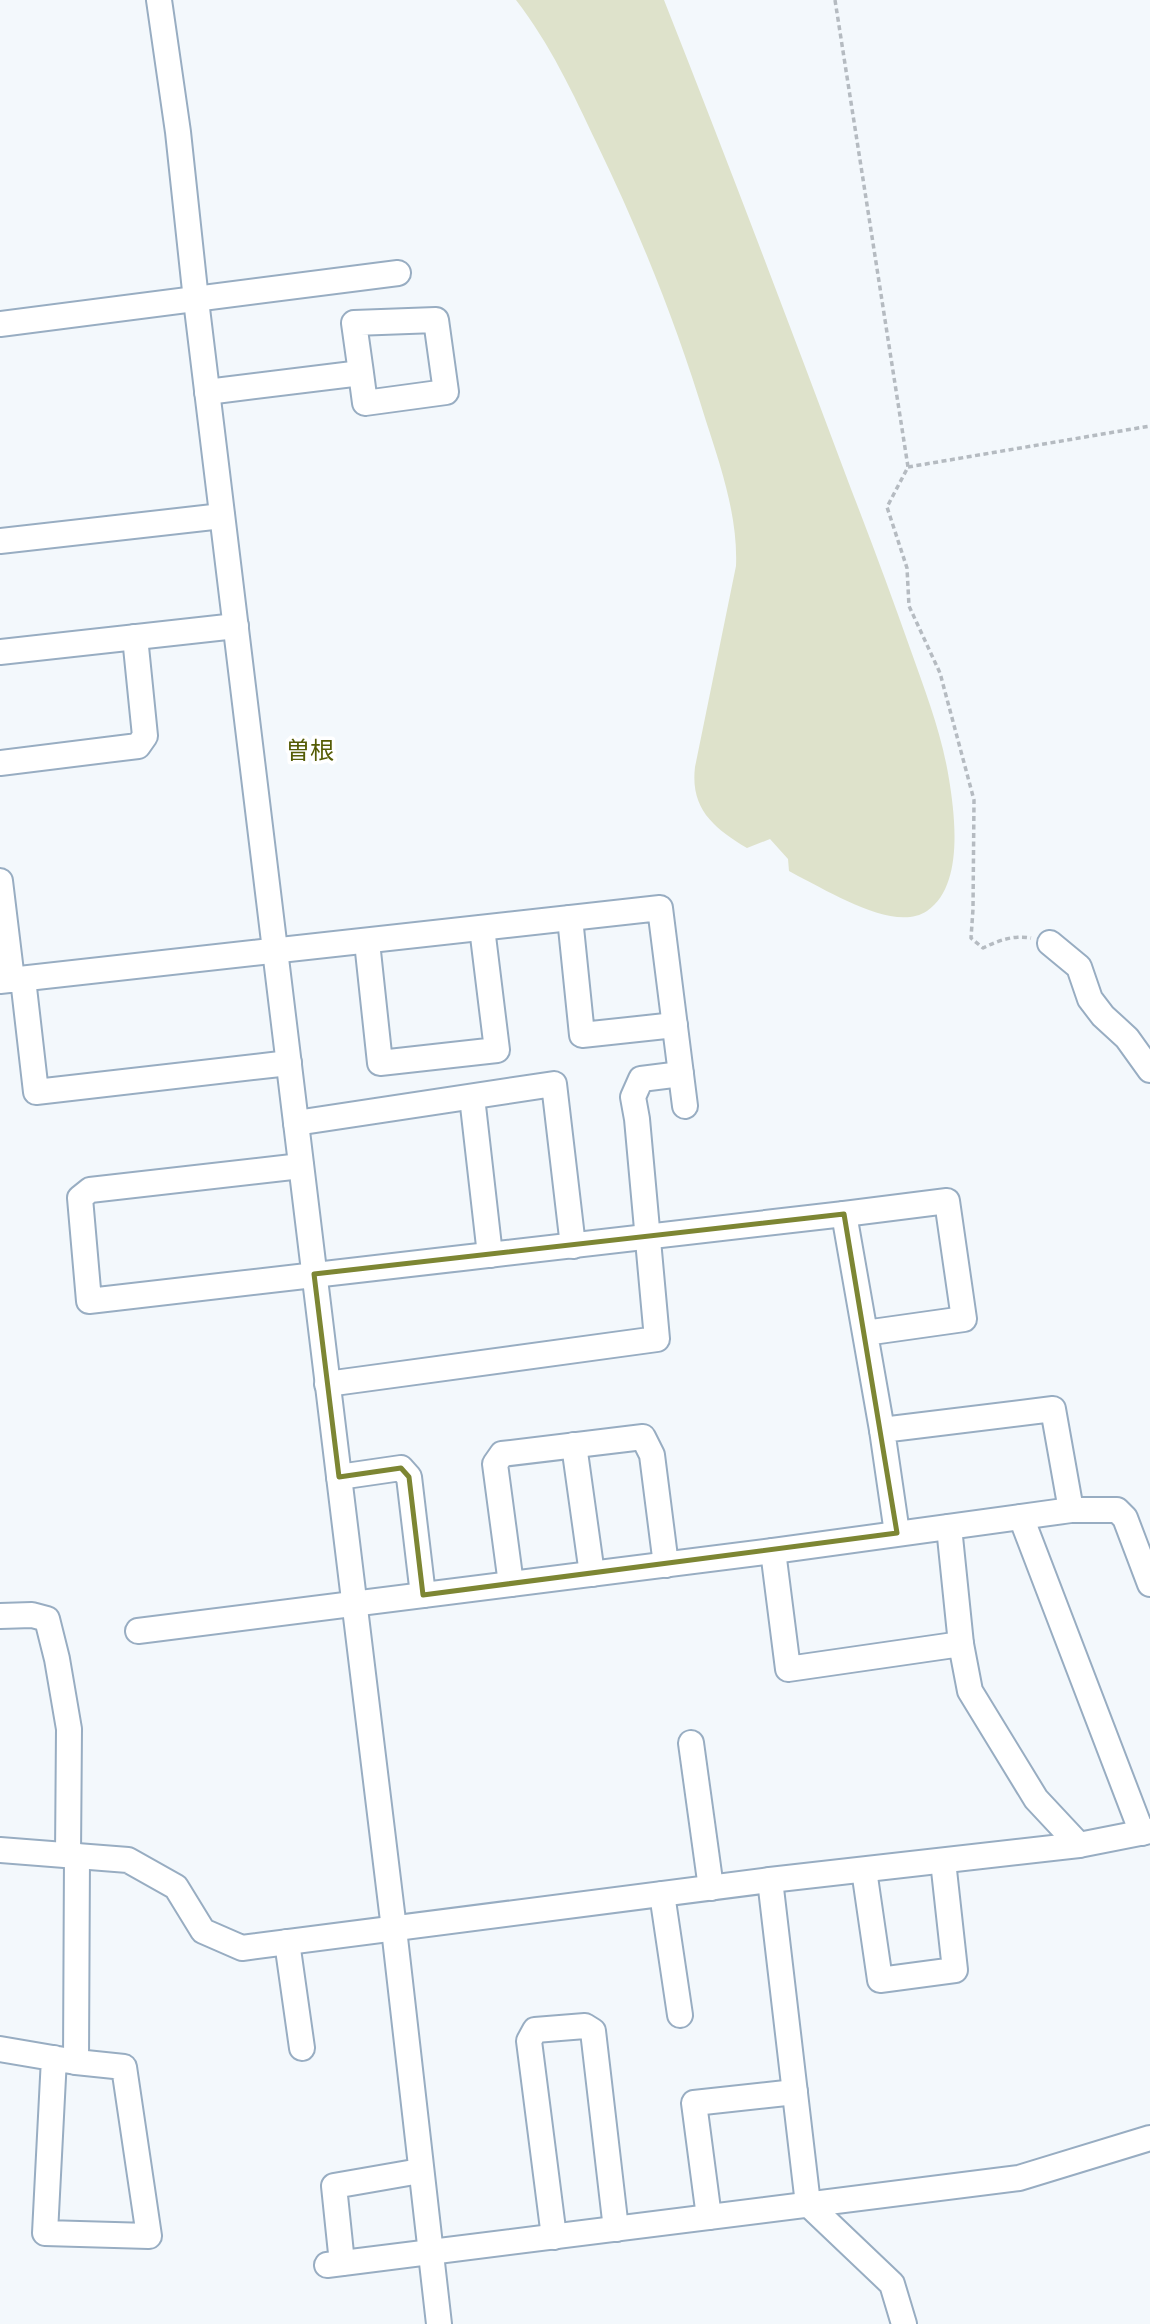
<svg xmlns="http://www.w3.org/2000/svg" width="1150" height="2324" viewBox="0 0 1150 2324" font-family="Montserrat,'Noto Sans JP',sans-serif">
  <rect width="100%" height="100%" fill="#f3f8fc"/>
  <!-- green -->
  <path fill="#dee2cb" d="M516,0H664C728,162 790,326 851,489C872,543 892,597 911,651C926,693 942,735 949,779C955,816 964,886 927,911C894,933 829,891 798,876L789,871L788,859L770,839L747,848C714,828 690,809 695,767L736,566C738,517 721,467 706,421C677,325 640,233 597,144C573,93 550,44 516,0Z"/>
  <g fill="none" stroke-linecap="round" stroke-linejoin="round">
    <defs>
      <g id="minor">
        <polyline points="159,0 178,132 196,300 394,1929 439,2324"/>
        <polyline points="0,324 398,273"/>
        <polyline points="207,392 361,373 365,403 446,392 436,320 354,323 361,373"/>
        <polyline points="0,541 222,516"/>
        <polyline points="0,652 236,626"/>
        <polyline points="0,763 138,746 145,736 135,637"/>
        <polyline points="0,881 12,980"/>
        <polyline points="570,918 582,1035 675,1025"/>
        <polyline points="367,942 380,1063 497,1050 482,928"/>
        <polyline points="1050,943 1079,967 1090,999 1103,1016 1127,1038 1150,1070"/>
        <polyline points="23,979 36,1092 289,1063"/>
        <polyline points="0,981 660,908 685,1106"/>
        <polyline points="472,1097 490,1255"/>
        <polyline points="296,1123 554,1084 573,1246"/>
        <path d="M301,1166L90,1190L80,1198L89,1301C340,1270 593,1245 844,1214"/>
        <polyline points="865,1333 964,1319 947,1201 844,1214 882,1430"/>
        <polyline points="327,1384 657,1339 637,1119 633,1097 641,1079 681,1074"/>
        <polyline points="574,1445 592,1574"/>
        <polyline points="339,1477 401,1468 409,1477 423,1595"/>
        <polyline points="1021,1517 1142,1833"/>
        <polyline points="949,1527 961,1644"/>
        <polyline points="897,1533 882,1430 1053,1409 1071,1510"/>
        <polyline points="773,1551 788,1669 961,1644 970,1691 1036,1799 1079,1845"/>
        <polyline points="511,1584 495,1464 502,1454 643,1437 652,1455 666,1565"/>
        <polyline points="0,1616 32,1615 47,1619 57,1659 69,1729 68,1855"/>
        <polyline points="138,1631 773,1551 1071,1510 1117,1510 1125,1518 1150,1584"/>
        <polyline points="691,1743 711,1888"/>
        <polyline points="0,1850 128,1860 176,1887 203,1931 242,1948 770,1880 1079,1845 1150,1831"/>
        <polyline points="864,1870 880,1980 955,1970 943,1861"/>
        <polyline points="770,1880 808,2204 892,2284 904,2324"/>
        <polyline points="662,1894 680,2015"/>
        <polyline points="287,1942 302,2048"/>
        <polyline points="0,2049 76,2062 124,2067 149,2236 45,2233 54,2058"/>
        <polyline points="76,2062 77,1856"/>
        <polyline points="709,2217 694,2103 795,2092"/>
        <polyline points="554,2237 529,2041 535,2030 585,2026 593,2031 616,2229"/>
        <polyline points="342,2263 334,2186 420,2171"/>
        <polyline points="327,2265 1019,2178 1150,2138"/>
      </g>
    </defs>
    <!-- minor casing -->
    <use href="#minor" stroke="#98adc2" stroke-width="28"/>
    <!-- path -->
    <g stroke="#b5bbc1" stroke-width="3.5" stroke-dasharray="5 3.5" stroke-linecap="butt">
      <path d="M835,0L908,467L887,507L907,568L909,606L940,673L974,800L973,909L971,938L983,948C999,940 1014,935 1031,938"/>
      <polyline points="908,467 1150,426"/>
    </g>
    <!-- minor -->
    <use href="#minor" stroke="#fff" stroke-width="24"/>
  </g>
  <!-- marked area -->
  <path fill="none" stroke="#7d8633" stroke-width="5" stroke-linejoin="round" d="M844,1214L897,1533L423,1595L409,1477L401,1468L339,1477L314,1274Z"/>
  <g text-anchor="middle" dominant-baseline="central" stroke-width="7" stroke-linejoin="round" paint-order="stroke">
    <!-- quarter labels -->
    <g font-size="24" fill="#555c05" stroke="#fff">
      <text x="310" y="750">曽根</text>
    </g>
  </g>
</svg>
